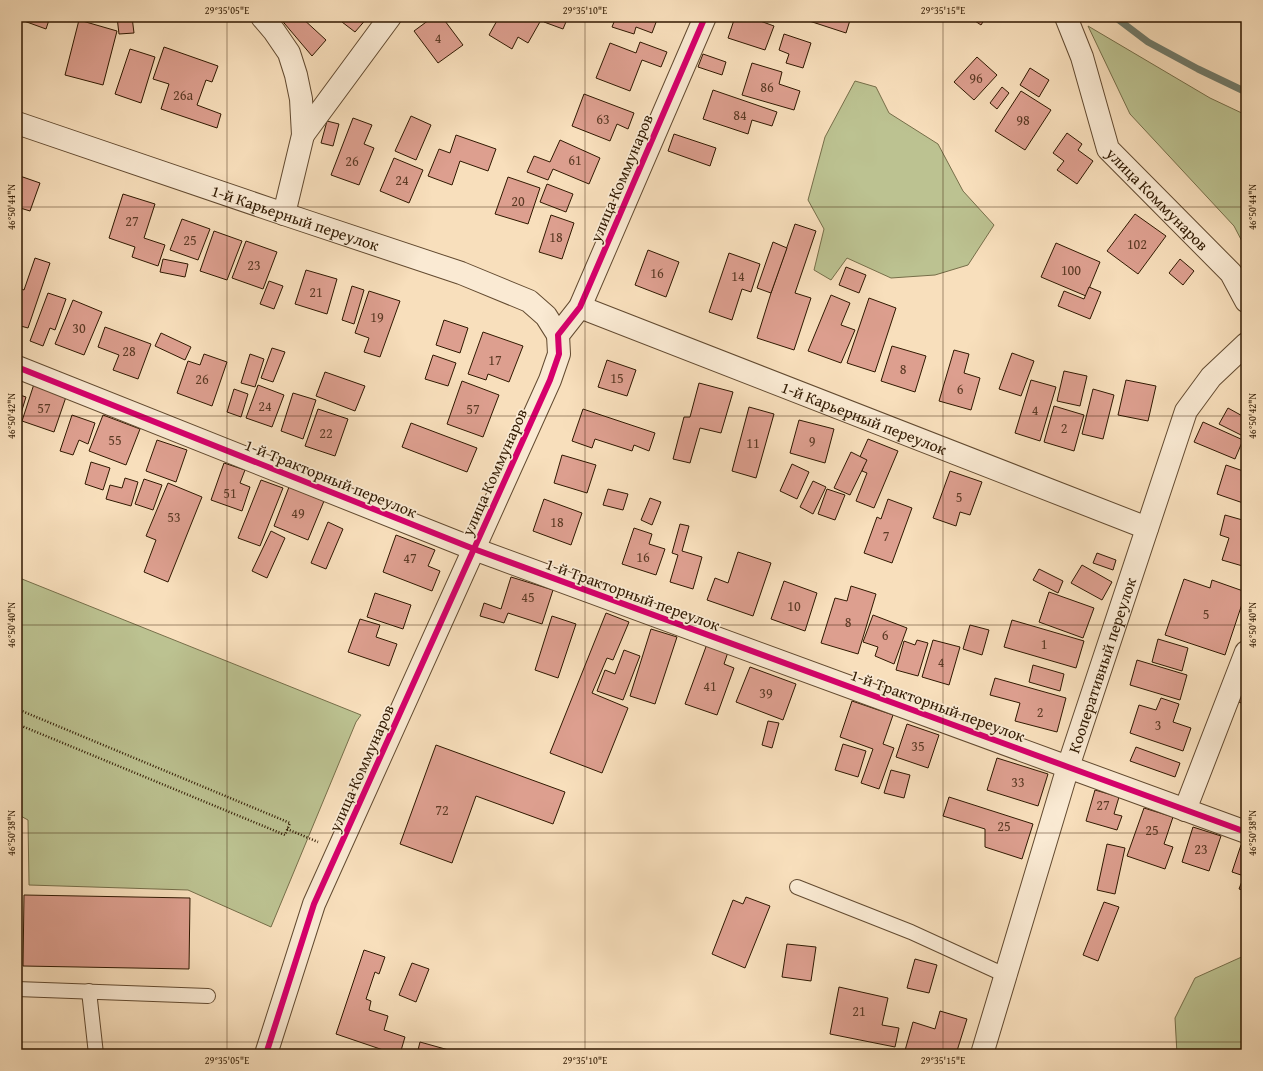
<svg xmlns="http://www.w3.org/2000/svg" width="1263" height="1071" viewBox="0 0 1263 1071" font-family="'Gentium Book Plus',serif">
  <rect width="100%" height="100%" fill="#f8dfbc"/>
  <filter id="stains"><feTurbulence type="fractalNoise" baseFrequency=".005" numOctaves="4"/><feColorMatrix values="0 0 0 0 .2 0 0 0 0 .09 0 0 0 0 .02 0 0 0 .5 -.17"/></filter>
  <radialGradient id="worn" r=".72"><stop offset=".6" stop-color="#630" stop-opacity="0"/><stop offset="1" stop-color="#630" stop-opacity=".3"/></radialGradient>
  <!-- green -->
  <g fill="#bcc291" stroke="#766e49">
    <polygon points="1088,26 1210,98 1246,115 1246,249 1234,226 1130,114"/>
    <polygon points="855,81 876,87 889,113 938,144 963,191 994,225 968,265 935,275 891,278 847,258 831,280 814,270 824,229 808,200 825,137"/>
    <polygon points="17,577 361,715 356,722 271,927 188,890 29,885 28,820 17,814"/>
    <polygon points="1246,955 1246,1054 1177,1054 1175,1018 1195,978"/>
  </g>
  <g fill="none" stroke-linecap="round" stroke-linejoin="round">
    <!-- stream -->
    <polyline stroke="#717b6b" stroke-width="7" points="1115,17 1148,42 1198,69 1246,92"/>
  </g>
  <!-- building -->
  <g fill="#dd9f8f" stroke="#301901">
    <polygon points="25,17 50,17 46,29 24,21"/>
    <polygon points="117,17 132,17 134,33 119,34"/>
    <polygon points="279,17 301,17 326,40 312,56"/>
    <polygon points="346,17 368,17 355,32 342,22"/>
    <polygon points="433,17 442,17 463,45 438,63 414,31"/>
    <polygon points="499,17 536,17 541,20 528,43 518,37 512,49 489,35"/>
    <polygon points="546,17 568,17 563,29 544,22"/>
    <polygon points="616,17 658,17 652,33 636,27 634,34 612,27"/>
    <polygon points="735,17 749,17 774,26 765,50 728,38"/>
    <polygon points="797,17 851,17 846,33"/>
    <polygon points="969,17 986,17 981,25"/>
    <polygon points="79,20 117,31 103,85 65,75"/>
    <polygon points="784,34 811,43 803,68 786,63 789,54 779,50"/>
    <polygon points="640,42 667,52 661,67 642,60 630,91 596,78 610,43 636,53"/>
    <polygon points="164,47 218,66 212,82 206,80 197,105 221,114 217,128 161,109 169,84 153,79"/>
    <polygon points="130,49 155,57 141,103 115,94"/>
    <polygon points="703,54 726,62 722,75 698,67"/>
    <polygon points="977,57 997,75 974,100 954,82"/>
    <polygon points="752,63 782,72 779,84 800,91 794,110 742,95"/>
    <polygon points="1030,68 1049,80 1039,97 1020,85"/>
    <polygon points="1002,87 1009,93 997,109 990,103"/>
    <polygon points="713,90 777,112 772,126 752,120 748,134 703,119"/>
    <polygon points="1021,91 1051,110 1025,150 995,131"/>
    <polygon points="584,94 634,113 628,129 617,124 610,141 572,126"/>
    <polygon points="411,116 431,125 416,160 395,151"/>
    <polygon points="353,118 372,125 364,144 374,148 359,185 331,175"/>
    <polygon points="327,121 339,124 333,146 321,143"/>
    <polygon points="1067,133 1082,144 1078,150 1093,161 1077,184 1057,170 1064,161 1053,153"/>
    <polygon points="674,134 716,148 710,166 668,151"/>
    <polygon points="456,135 496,149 488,171 460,161 452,185 428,176 439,149 450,153"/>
    <polygon points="560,140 600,158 589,184 553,169 548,180 527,172 534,156 550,162"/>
    <polygon points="394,158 423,170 409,203 380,191"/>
    <polygon points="17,175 40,183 30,211 17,207"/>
    <polygon points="508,177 540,188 528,224 495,214"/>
    <polygon points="547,184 573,194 566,212 540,202"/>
    <polygon points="123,194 155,204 144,238 165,245 158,266 132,257 135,247 109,238"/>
    <polygon points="1135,214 1166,236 1138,274 1107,251"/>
    <polygon points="551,215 574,223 562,259 539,252"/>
    <polygon points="182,219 210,229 198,260 170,250"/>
    <polygon points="795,224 816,231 795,293 811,298 794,350 757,338 771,293"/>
    <polygon points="214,231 242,241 227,280 200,271"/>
    <polygon points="246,241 277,252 263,289 232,278"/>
    <polygon points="773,242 787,248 771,293 757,288"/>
    <polygon points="1056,243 1100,262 1086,296 1041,277"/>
    <polygon points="648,250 679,262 666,297 635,285"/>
    <polygon points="729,253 760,264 751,292 742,289 732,320 709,312"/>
    <polygon points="35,258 50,263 28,328 17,325 17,287 24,290"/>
    <polygon points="163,259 188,264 185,277 160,272"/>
    <polygon points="1180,259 1194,271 1183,285 1169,273"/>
    <polygon points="846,267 866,275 859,293 839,285"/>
    <polygon points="306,270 337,279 327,314 295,304"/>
    <polygon points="269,281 283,286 274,309 260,304"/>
    <polygon points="352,286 364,290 354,324 342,320"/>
    <polygon points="1089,287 1101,292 1090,319 1058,306 1064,291 1084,299"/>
    <polygon points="369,291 400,301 380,357 364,352 369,338 355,333"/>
    <polygon points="48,293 66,299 55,330 50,328 43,346 30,341"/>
    <polygon points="831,295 850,303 841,325 855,330 841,363 808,351"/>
    <polygon points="869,298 896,308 875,372 847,363"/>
    <polygon points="73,300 102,312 84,355 55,344"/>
    <polygon points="444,320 468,328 460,353 436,345"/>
    <polygon points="105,327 151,344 138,379 113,370 119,355 98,347"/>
    <polygon points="483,332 523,346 509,382 488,374 486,380 468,374"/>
    <polygon points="161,333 191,347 185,360 155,346"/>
    <polygon points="892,346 926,356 915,392 881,381"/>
    <polygon points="272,348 285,352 273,382 261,378"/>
    <polygon points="954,350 969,354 964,373 980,378 971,410 939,401"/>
    <polygon points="1012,353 1034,361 1021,396 999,389"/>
    <polygon points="204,354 227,362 212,406 177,393 188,361 200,365"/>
    <polygon points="250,354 264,359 255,387 241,383"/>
    <polygon points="433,355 456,363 448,386 425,379"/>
    <polygon points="607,360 636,370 627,396 598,387"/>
    <polygon points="1064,371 1087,376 1080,406 1057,401"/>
    <polygon points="325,372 365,386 355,411 316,396"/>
    <polygon points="1031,380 1056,387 1040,441 1015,433"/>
    <polygon points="1126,380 1156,386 1148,421 1118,415"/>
    <polygon points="462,381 499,395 483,437 447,424"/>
    <polygon points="699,383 733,392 721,433 700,428 690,463 673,459 684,417 690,417"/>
    <polygon points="34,384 67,394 54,432 22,421"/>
    <polygon points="258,385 284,395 272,427 246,418"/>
    <polygon points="234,389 248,394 241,417 227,412"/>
    <polygon points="1093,389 1114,395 1103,439 1082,434"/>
    <polygon points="293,393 316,400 303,439 281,431"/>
    <polygon points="17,394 26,397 18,423 17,423"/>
    <polygon points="1054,406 1084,415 1074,451 1044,442"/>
    <polygon points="749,407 774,414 756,478 732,471"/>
    <polygon points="1228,408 1246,418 1246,435 1245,437 1219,424"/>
    <polygon points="318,409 348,419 335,456 305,446"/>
    <polygon points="583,409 655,433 649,451 634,445 632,451 595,439 592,448 572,441"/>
    <polygon points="72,415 95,423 88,444 79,440 73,455 60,451"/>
    <polygon points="103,415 140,429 126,465 89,451"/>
    <polygon points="799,420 834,429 825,463 790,453"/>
    <polygon points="1203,422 1243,440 1235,459 1194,442"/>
    <polygon points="411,423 477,448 467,472 402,447"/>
    <polygon points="868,439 898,451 874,508 856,501 867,473 862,471 865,462 859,459"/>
    <polygon points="157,440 187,450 176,482 146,471"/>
    <polygon points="851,452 867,460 850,495 834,488"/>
    <polygon points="562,455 596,465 587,493 554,483"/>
    <polygon points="91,462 110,468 103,490 85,484"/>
    <polygon points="224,463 245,470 240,483 250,487 242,511 211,500"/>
    <polygon points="792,464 809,472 797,499 780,491"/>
    <polygon points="1226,465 1246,472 1246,504 1217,494"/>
    <polygon points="950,471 982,482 970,515 960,512 956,526 933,518"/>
    <polygon points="125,478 138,482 131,506 106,499 110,485 122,488"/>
    <polygon points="144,479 162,485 153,510 135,504"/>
    <polygon points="261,480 283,488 260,546 238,538"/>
    <polygon points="813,481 826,487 813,514 800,507"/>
    <polygon points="168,483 202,497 168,582 144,572 156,540 146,536"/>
    <polygon points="289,487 324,501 308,540 274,526"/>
    <polygon points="608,489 628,494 623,510 603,505"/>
    <polygon points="827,489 845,495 835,520 818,514"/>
    <polygon points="650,498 661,502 652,525 641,520"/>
    <polygon points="544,499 582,513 571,545 533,531"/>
    <polygon points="888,499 912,508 892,563 864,553 877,517 881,519"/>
    <polygon points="1225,515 1246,521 1246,567 1222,560 1229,538 1220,535"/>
    <polygon points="328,522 343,529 326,569 311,563"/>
    <polygon points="680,524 689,526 682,551 702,557 693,589 670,582 678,555 672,553"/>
    <polygon points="634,528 652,534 649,544 665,549 656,575 622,564"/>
    <polygon points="271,531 285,538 267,578 252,571"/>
    <polygon points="396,535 435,550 428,566 440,571 432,591 383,572"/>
    <polygon points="738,552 771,563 753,616 707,600 715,578 728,583"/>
    <polygon points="1097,553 1116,560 1113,570 1093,563"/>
    <polygon points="1082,565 1112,582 1102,600 1071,583"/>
    <polygon points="1039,569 1063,581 1058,593 1033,580"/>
    <polygon points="511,577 553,590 542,624 508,613 504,623 480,616 484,603 501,609"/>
    <polygon points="1184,579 1210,588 1212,580 1246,592 1225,655 1165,635"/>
    <polygon points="784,581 817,593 805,631 771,619"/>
    <polygon points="851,586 876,594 858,654 821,643 835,598 847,601"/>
    <polygon points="1049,592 1094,608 1083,638 1039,622"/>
    <polygon points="375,593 411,605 403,629 367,617"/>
    <polygon points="606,613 629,622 613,660 607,658 592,693 628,708 602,773 550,753"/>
    <polygon points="873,615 907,628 894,664 875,656 878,647 863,642"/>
    <polygon points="552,616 576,624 558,678 535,670"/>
    <polygon points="360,619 380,625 376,637 397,644 389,666 348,652"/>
    <polygon points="1012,620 1084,641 1076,668 1004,647"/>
    <polygon points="970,625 989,630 982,655 963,649"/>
    <polygon points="651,629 677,637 655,704 630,696"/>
    <polygon points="1158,639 1188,648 1182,671 1152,662"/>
    <polygon points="917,640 928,643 918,676 896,670 904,641 915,645"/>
    <polygon points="933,640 960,647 949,685 922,677"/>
    <polygon points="707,644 728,652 724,664 734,668 717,715 685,704"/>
    <polygon points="624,650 640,656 623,700 597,691 605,670 615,674"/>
    <polygon points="1137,660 1187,675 1180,700 1130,685"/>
    <polygon points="1033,665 1064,674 1060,691 1029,682"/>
    <polygon points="750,667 796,684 783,720 736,702"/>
    <polygon points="1246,674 1246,705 1234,700"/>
    <polygon points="995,678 1066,698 1057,732 1015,721 1020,703 990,695"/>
    <polygon points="1161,698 1179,704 1173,722 1191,728 1183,751 1130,733 1139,705 1156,710"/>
    <polygon points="852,701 893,715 883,744 894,748 879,789 861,783 873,749 840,737"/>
    <polygon points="768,721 779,723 772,748 762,745"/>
    <polygon points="907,724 939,735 928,768 896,757"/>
    <polygon points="843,744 866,751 858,777 835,770"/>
    <polygon points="436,745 565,792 553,824 476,796 452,863 400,844"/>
    <polygon points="1136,747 1180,763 1175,777 1130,761"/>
    <polygon points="997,758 1048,774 1038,806 987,790"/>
    <polygon points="891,770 910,775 904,798 884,793"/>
    <polygon points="1095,790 1119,797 1114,814 1122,816 1117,830 1086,821"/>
    <polygon points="949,797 1033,824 1022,859 985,847 985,829 943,816"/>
    <polygon points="1144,808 1173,817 1164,844 1173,847 1165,869 1127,856"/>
    <polygon points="1193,827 1221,836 1209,871 1182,862"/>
    <polygon points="1107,844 1125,848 1115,894 1097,890"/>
    <polygon points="1241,845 1246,847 1246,891 1239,889 1244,876 1232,872"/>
    <polygon points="24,895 190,898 189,969 23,966"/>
    <polygon points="746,897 770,906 745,968 712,954 733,900 743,904"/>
    <polygon points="1104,902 1119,907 1098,961 1083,955"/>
    <polygon points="787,944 816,947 811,981 782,977"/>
    <polygon points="364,950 385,957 379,974 375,972 366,999 371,1001 369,1010 388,1016 384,1030 405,1037 400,1054 395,1054 336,1034"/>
    <polygon points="915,959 937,965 929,993 907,988"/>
    <polygon points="412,963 429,969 416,1002 399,995"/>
    <polygon points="839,987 888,998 882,1025 899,1028 895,1047 830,1034"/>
    <polygon points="940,1011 967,1019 956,1054 904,1054 913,1022 935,1029"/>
    <polygon points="420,1042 463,1054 417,1054"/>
  </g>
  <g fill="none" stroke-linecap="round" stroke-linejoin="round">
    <defs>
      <g id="lane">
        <polyline points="797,887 911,932 1005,975"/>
        <polyline points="17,989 208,996"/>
        <polyline points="89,991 96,1054"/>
      </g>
      <g id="street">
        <polyline points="262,17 274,31 289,53 296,75 301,99 303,135 284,214"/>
        <path id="s1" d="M1066,17L1082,57L1108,149L1231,273L1246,301"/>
        <path id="s2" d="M17,123L284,214L461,273L529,301L546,316L558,335"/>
        <polyline points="303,135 390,17"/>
        <path id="s3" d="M580,307L1147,528"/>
        <polyline points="17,367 474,549 1068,767 1246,832"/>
        <polyline points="1185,810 1246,652"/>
        <polyline points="266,1054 314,904 550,380 559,354 558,335 580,307 705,17"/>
        <path id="s4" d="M982,1054L1068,767L1186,411L1211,377L1246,344"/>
      </g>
    </defs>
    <!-- lane casing -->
    <use href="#lane" stroke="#624a30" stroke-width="16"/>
    <!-- street casing -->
    <use href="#street" stroke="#624a30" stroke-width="24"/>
    <!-- path -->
    <g stroke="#301901" stroke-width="2.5" stroke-dasharray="1 2" stroke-linecap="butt">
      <polyline points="17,709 290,823 285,835 17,724"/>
      <polyline points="287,829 318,842"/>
    </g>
    <!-- lane -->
    <use href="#lane" stroke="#faead3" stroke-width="14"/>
    <!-- street -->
    <use href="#street" stroke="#faead3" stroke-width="22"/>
    <defs>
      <g id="cycleway">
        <polyline points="17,367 474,549 1068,767 1246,832"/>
        <polyline points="266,1054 314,904 550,380 559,354 558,335 580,307 705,17"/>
      </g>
    </defs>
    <!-- cycleway casing -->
    <use href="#cycleway" stroke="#faead3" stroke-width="8"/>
    <!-- cycleway -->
    <use href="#cycleway" stroke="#d6006c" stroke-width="6"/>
  </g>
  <!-- ticks -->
  <path fill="none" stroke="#301901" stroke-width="1" stroke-opacity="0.45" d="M227,17V1054M585,17V1054M943,17V1054M17,207H1246M17,416H1246M17,625H1246M17,833H1246M17,1042H1246"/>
  <g text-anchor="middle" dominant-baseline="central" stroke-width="3.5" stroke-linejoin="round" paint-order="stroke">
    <!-- number labels -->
    <g font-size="14" fill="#5b3a24">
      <text x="438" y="38">4</text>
      <text x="976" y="78">96</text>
      <text x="767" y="87">86</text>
      <text x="183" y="95">26а</text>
      <text x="740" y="115">84</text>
      <text x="603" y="119">63</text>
      <text x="1023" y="120">98</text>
      <text x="575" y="160">61</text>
      <text x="352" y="161">26</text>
      <text x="402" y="180">24</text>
      <text x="518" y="201">20</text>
      <text x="132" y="221">27</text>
      <text x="556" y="237">18</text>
      <text x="190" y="240">25</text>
      <text x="1137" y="244">102</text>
      <text x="254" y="265">23</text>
      <text x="1071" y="270">100</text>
      <text x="657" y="273">16</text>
      <text x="738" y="276">14</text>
      <text x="316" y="292">21</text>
      <text x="377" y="317">19</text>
      <text x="79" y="328">30</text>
      <text x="129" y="351">28</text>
      <text x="495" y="360">17</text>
      <text x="903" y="369">8</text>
      <text x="617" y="378">15</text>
      <text x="202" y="379">26</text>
      <text x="960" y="389">6</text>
      <text x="265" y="406">24</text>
      <text x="44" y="408">57</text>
      <text x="473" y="409">57</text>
      <text x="1035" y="410">4</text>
      <text x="1064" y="428">2</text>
      <text x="326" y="433">22</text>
      <text x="115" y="440">55</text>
      <text x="812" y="441">9</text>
      <text x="753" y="443">11</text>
      <text x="230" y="493">51</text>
      <text x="959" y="497">5</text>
      <text x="298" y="513">49</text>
      <text x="174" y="517">53</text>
      <text x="557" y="522">18</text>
      <text x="886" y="536">7</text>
      <text x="643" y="557">16</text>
      <text x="410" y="558">47</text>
      <text x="528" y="597">45</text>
      <text x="794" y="606">10</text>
      <text x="1206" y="614">5</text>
      <text x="848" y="622">8</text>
      <text x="885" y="635">6</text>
      <text x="1044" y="644">1</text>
      <text x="941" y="662">4</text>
      <text x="710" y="686">41</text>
      <text x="766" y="693">39</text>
      <text x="1040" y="712">2</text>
      <text x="1158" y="725">3</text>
      <text x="918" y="746">35</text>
      <text x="1018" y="782">33</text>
      <text x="1103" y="805">27</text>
      <text x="442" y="810">72</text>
      <text x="1004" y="826">25</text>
      <text x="1152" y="830">25</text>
      <text x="1201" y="849">23</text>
      <text x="859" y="1011">21</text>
    </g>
    <!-- street labels -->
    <g font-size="16" fill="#301901" stroke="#faead3">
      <text transform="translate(621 178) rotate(-67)">улица Коммунаров</text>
      <text stroke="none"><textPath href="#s1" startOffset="209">улица Коммунаров</textPath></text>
      <text stroke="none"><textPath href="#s2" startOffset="294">1-й Карьерный переулок</textPath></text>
      <text stroke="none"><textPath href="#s3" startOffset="305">1-й Карьерный переулок</textPath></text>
      <text transform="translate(494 472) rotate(-66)">улица Коммунаров</text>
      <text transform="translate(331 478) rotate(22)">1-й Тракторный переулок</text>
      <text transform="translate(633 594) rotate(20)">1-й Тракторный переулок</text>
      <text stroke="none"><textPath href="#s4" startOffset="407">Кооперативный переулок</textPath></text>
      <text transform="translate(938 705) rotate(20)">1-й Тракторный переулок</text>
      <text transform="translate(361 768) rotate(-66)">улица Коммунаров</text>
    </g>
  </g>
  <!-- margin -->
  <rect width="1263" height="1071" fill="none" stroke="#f8dfbc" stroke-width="44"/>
  <rect x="22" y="22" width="1219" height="1027" fill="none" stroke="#301901" stroke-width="1.5"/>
  <g font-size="10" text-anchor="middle" fill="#301901">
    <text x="227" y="14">29°35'05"E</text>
    <text x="585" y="14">29°35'10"E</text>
    <text x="943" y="14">29°35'15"E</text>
    <text transform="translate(11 207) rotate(-90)" y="4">46°50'44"N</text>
    <text transform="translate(1252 207) rotate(-90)" y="4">46°50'44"N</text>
    <text transform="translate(11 416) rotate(-90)" y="4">46°50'42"N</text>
    <text transform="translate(1252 416) rotate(-90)" y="4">46°50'42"N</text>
    <text transform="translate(11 625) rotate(-90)" y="4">46°50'40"N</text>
    <text transform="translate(1252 625) rotate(-90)" y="4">46°50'40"N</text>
    <text transform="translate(11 833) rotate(-90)" y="4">46°50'38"N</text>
    <text transform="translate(1252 833) rotate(-90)" y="4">46°50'38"N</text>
    <text x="227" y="1064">29°35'05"E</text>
    <text x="585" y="1064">29°35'10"E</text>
    <text x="943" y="1064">29°35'15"E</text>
  </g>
  <rect width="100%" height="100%" filter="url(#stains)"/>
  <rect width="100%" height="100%" fill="url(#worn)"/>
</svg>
